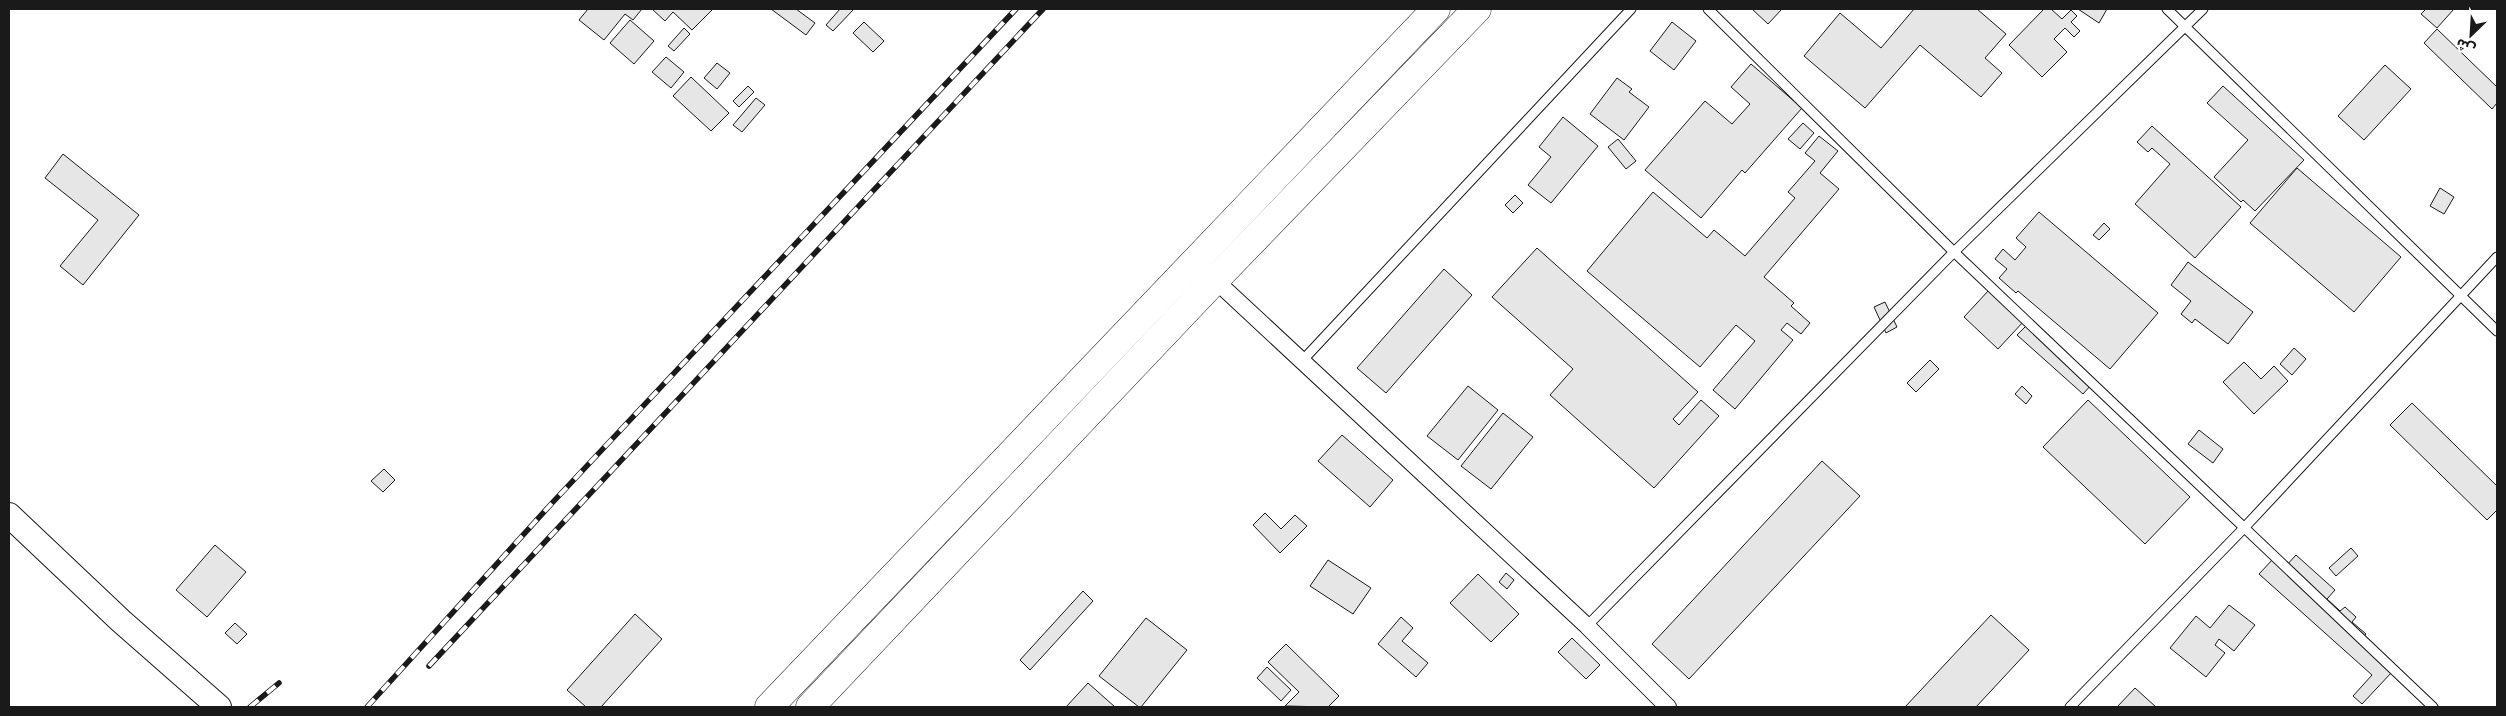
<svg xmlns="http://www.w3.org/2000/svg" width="2506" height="716" viewBox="0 0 2506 716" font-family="Inter,'Noto Sans Arabic',sans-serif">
  <rect width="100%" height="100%" fill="#fff"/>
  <!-- building -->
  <g fill="#e6e6e6" stroke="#1a1a1a">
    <polygon points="588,9 642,9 633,20 625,14 604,40 579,20"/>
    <polygon points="652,9 713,9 692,30 673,12 665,21"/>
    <polygon points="771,9 796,9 815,23 806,35"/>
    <polygon points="840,9 854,9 833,31 826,25"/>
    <polygon points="1752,9 1782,9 1768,24"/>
    <polygon points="1914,9 1977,9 2006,34 1985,58 2002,73 1981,97 1920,45 1865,108 1804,56 1840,13 1881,48"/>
    <polygon points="2044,9 2051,9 2062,19 2071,10 2077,16 2071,22 2080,31 2074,37 2065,28 2054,39 2067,52 2042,77 2009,45"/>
    <polygon points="2078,9 2107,9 2099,23"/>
    <polygon points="2426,9 2454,9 2437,28 2421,14"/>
    <polygon points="630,20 654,41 634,64 610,43"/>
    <polygon points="864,22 884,41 873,52 853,33"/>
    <polygon points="1672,22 1696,41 1674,70 1650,51"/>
    <polygon points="684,28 690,34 674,51 668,46"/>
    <polygon points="2437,29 2497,87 2497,103 2492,109 2424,43"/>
    <polygon points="666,57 684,72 671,88 652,72"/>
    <polygon points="717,63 730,73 717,89 704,78"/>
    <polygon points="1751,64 1802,108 1745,173 1742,170 1701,218 1645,170 1705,101 1732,124 1750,104 1731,87"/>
    <polygon points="2385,65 2411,89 2364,140 2338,116"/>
    <polygon points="691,77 729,113 711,131 673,96"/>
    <polygon points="1617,78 1632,89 1629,92 1649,107 1624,140 1590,114"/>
    <polygon points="748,86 754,92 739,107 733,101"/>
    <polygon points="2223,86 2304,160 2255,211 2243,200 2241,202 2214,177 2248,140 2207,103"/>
    <polygon points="756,98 765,105 742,132 733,125"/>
    <polygon points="1563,117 1598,146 1551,203 1528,185 1551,157 1539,147"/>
    <polygon points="1803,123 1814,133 1800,149 1788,139"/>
    <polygon points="2152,126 2241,207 2195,258 2135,204 2170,164 2152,148 2148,152 2137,142"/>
    <polygon points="1819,136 1838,151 1820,173 1839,189 1764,277 1794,303 1791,306 1810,323 1801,334 1787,323 1781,330 1793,340 1735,409 1713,390 1755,341 1736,325 1700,367 1587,271 1653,192 1707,238 1714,230 1745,256 1795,198 1788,192 1815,161 1805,153"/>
    <polygon points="1618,139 1636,161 1626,169 1608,147"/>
    <polygon points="63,154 139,215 83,285 60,266 98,220 45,178"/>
    <polygon points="2297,168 2401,257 2354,312 2250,223"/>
    <polygon points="2440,188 2454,197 2444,214 2430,206"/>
    <polygon points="1515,195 1523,203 1513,213 1505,205"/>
    <polygon points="2039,212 2158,313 2110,369 2018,291 2016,293 1999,278 2007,269 1995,259 2003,249 2015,260 2026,247 2016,238"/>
    <polygon points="2104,223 2110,229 2099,240 2093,235"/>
    <polygon points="1537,248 1698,392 1673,419 1679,425 1701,400 1719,416 1654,488 1550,395 1573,369 1492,297"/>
    <polygon points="2188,262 2253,312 2228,344 2195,319 2192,323 2181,314 2191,301 2171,285"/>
    <polygon points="1444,269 1472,295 1386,393 1357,368"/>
    <polygon points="1989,290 2024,321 1998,349 1964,317"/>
    <polygon points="1885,302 1897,327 1886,333 1874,307"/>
    <polygon points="2026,326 2092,384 2083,394 2017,335"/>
    <polygon points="2294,348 2306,359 2292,375 2280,364"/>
    <polygon points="1930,360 1939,369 1916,392 1907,383"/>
    <polygon points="2244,362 2261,379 2274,366 2288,381 2254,414 2223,382"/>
    <polygon points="1468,386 1498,410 1458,460 1427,436"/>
    <polygon points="2022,386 2032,396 2026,404 2015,394"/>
    <polygon points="2088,400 2190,497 2145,544 2043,447"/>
    <polygon points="2412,403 2497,486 2497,510 2487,520 2390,425"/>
    <polygon points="1503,413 1533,437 1491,489 1461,466"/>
    <polygon points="2199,430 2223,449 2213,463 2188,444"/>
    <polygon points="1342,435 1393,480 1370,507 1318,461"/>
    <polygon points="1822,461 1860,496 1689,679 1652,644"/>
    <polygon points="384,469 395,480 383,492 371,481"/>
    <polygon points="1265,513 1281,529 1295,515 1307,526 1280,553 1253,525"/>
    <polygon points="215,545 246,572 207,617 176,590"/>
    <polygon points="2351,548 2358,556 2336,576 2329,568"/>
    <polygon points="2296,555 2335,590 2327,599 2340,611 2345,607 2356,617 2352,622 2366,634 2359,642 2392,672 2362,704 2353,696 2372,675 2259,574 2274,558 2285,567"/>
    <polygon points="1328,560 1371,588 1353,614 1310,586"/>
    <polygon points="1506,573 1514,580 1507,589 1499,582"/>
    <polygon points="1478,574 1519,614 1491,642 1450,603"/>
    <polygon points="1083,591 1093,601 1030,670 1020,660"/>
    <polygon points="2229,605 2255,625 2234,651 2219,639 2215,645 2225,653 2206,677 2170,648 2196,616 2210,628"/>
    <polygon points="635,614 662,639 601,707 586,707 567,690"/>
    <polygon points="1991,615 2029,650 1976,707 1905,707"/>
    <polygon points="1401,617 1413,628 1402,641 1428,663 1416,677 1378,644"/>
    <polygon points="1146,618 1187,650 1141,707 1139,707 1099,676"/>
    <polygon points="235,623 247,634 237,644 225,633"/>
    <polygon points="1572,638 1600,665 1586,679 1558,652"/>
    <polygon points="1286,644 1339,696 1328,707 1285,706 1299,692 1268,662"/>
    <polygon points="1267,667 1291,690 1281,701 1257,678"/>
    <polygon points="1088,683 1115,707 1066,707"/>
    <polygon points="2135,688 2156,707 2117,707"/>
  </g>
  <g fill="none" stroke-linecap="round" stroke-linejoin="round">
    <defs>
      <g id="lane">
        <polyline points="1708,9 1954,252 2433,707"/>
        <polyline points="2167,9 2497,331"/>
        <polyline points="1302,361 1631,9"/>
        <polyline points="1587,626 1954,252 2203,9"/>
        <polyline points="2070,707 2244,528 2497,257"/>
      </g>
      <polyline id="street" points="1215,280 1587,626 1668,707"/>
      <polyline id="secondary" points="9,515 121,621 219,707"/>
      <g id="highway">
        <polyline points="769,707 1436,9"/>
        <polyline points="810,707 1215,280 1477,9"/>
      </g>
    </defs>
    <!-- lane casing -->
    <use href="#lane" stroke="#1a1a1a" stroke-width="11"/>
    <!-- street casing -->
    <use href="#street" stroke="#1a1a1a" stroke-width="18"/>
    <!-- secondary casing -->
    <use href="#secondary" stroke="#1a1a1a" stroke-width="26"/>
    <!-- highway casing -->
    <use href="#highway" stroke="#1a1a1a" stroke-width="29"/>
    <!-- lane -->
    <use href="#lane" stroke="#fff" stroke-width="9"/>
    <!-- street -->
    <use href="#street" stroke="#fff" stroke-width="16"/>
    <!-- secondary -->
    <use href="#secondary" stroke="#fff" stroke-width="24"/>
    <!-- highway -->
    <use href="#highway" stroke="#fff" stroke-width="28"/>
    <defs>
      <g id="rail">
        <polyline points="429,666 1043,9"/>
        <polyline points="250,707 279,683"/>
        <polyline points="367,707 553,502 1016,9"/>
      </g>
    </defs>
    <!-- rail casing -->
    <use href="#rail" stroke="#1a1a1a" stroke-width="5.5"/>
    <!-- rail -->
    <use href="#rail" stroke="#fff" stroke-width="4" stroke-dasharray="11" stroke-linecap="butt"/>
  </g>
  <!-- border -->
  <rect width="2506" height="716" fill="none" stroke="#1a1a1a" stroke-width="20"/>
  <!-- north arrow -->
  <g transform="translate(2471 35) rotate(205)" stroke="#ffffff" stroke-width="4" paint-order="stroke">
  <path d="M0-4L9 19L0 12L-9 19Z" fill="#1a1a1a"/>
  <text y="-8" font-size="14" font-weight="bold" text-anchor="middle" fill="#1a1a1a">ش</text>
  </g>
</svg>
